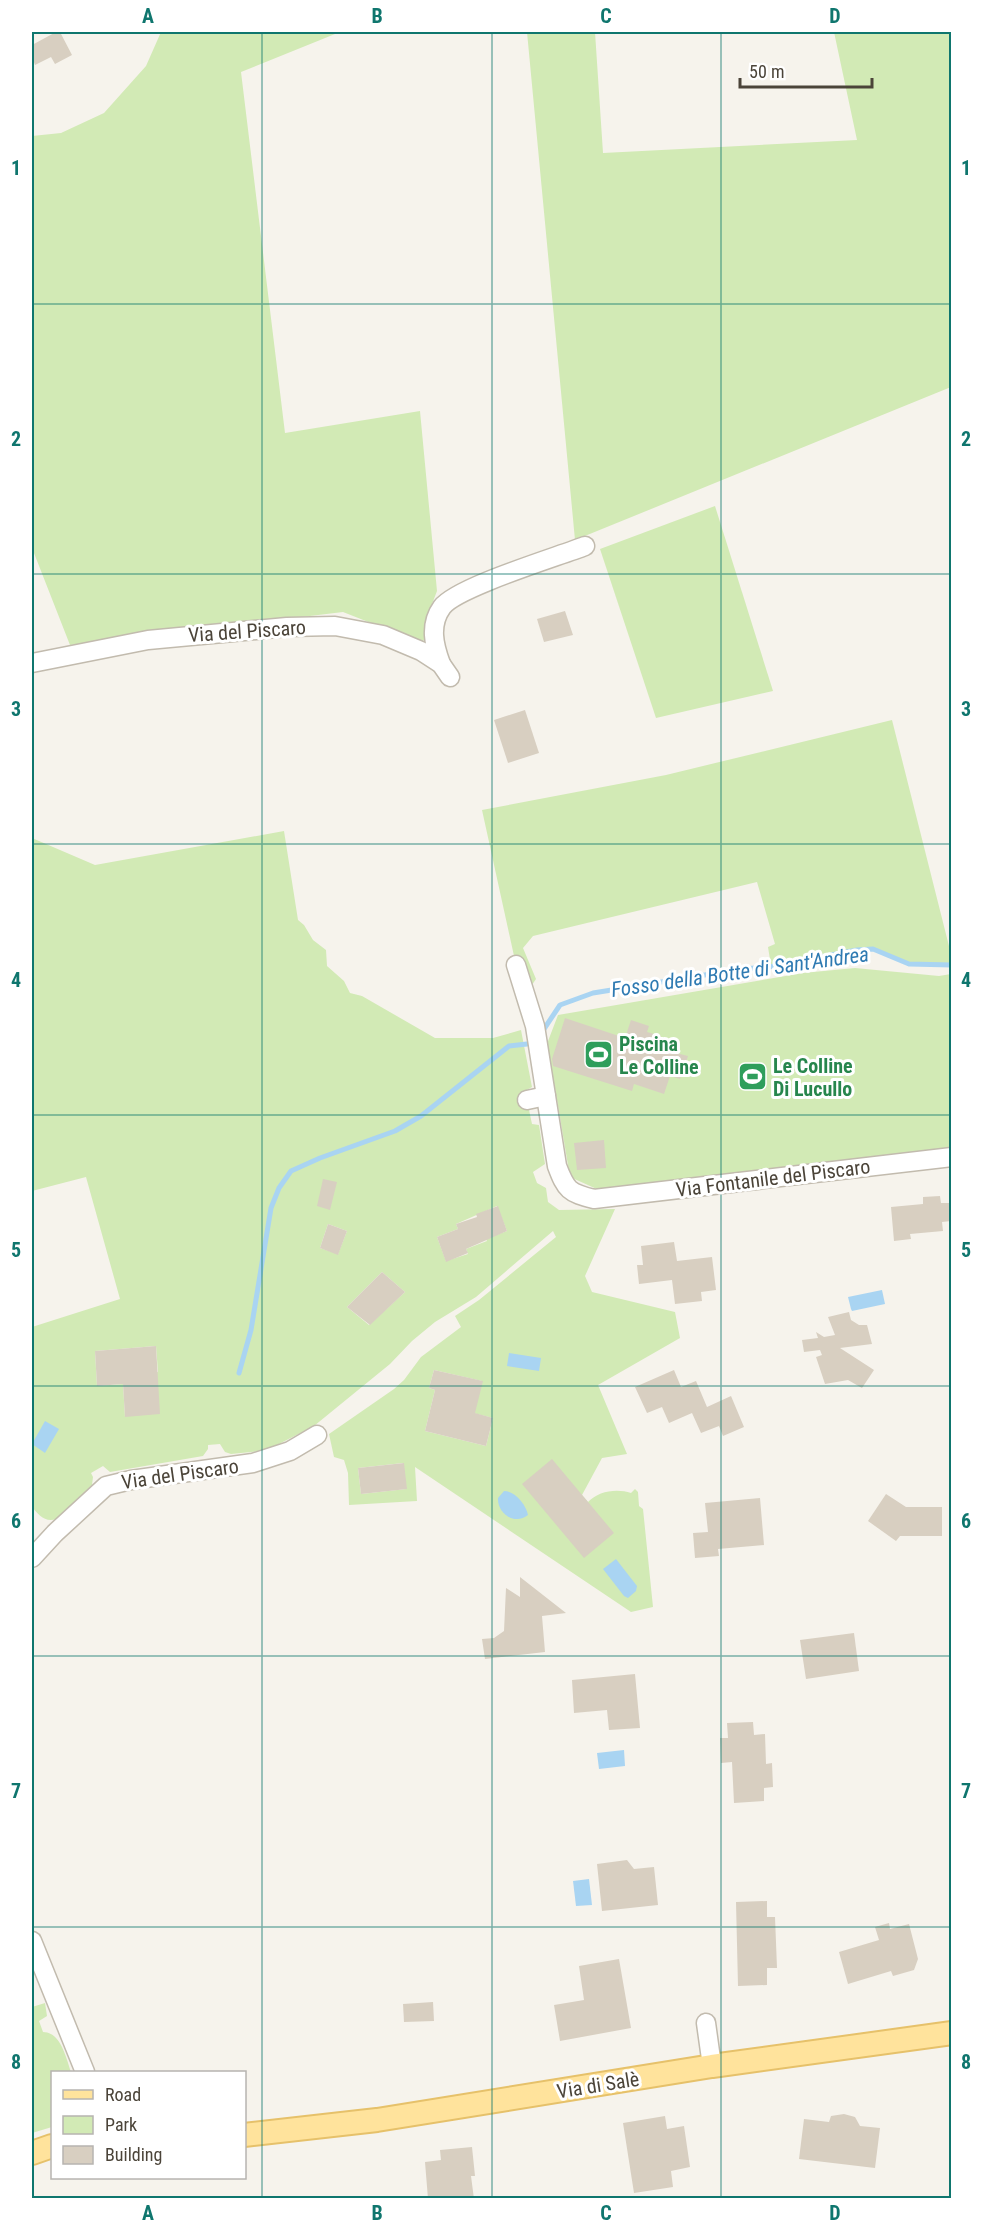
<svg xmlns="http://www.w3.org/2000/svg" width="983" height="2230" viewBox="0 0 983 2230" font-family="'Roboto Condensed',sans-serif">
  <rect width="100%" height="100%" fill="#f6f3ec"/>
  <!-- green -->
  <g fill="#d2eab5" fill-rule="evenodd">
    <polygon points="161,32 340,32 241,72 285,433 420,411 437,591 424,625 425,640 419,642 343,612 70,645 32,548 32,136 61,133 104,113 146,66"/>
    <polygon points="527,32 595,32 603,153 857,140 834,32 951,32 951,387 575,540"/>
    <polygon points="715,506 773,691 656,718 600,549"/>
    <polygon points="892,720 951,954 951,965 909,964 873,949 838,953 771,966 768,947 775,944 757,882 533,936 523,948 536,979 525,995 516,965 482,810 666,775"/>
    <path d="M284,831L298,920L304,925L313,940L326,950L327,966L344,981L350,993L362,996L435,1038H493L521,1030L532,1087L525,1091L532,1124L539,1125L545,1164L533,1172L537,1183L546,1188L548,1202L559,1210L615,1209L585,1276L592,1292L675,1312L680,1338L598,1385L627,1454L602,1458L582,1495L588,1502C598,1491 617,1488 631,1493L635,1489L638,1492L639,1506L643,1509L653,1607L631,1612L415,1467L417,1501L349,1505L348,1473L344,1460L334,1457L329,1434L394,1389L404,1380L421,1357L461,1327L455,1316L479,1300L556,1237L553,1231L476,1297L435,1322L412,1341L390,1364L314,1426L275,1446L261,1451L231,1454L225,1452L220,1444L208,1445V1449L203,1456L110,1472L103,1466L91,1473L93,1477L92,1485L56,1519C45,1523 38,1514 32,1507V1327L120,1299L86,1177L32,1191V838L95,865ZM497,1206L507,1231L486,1239L487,1241L466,1249L468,1254L446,1261L437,1237L458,1229L456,1224ZM328,1224L347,1231L338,1254L320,1248ZM382,1272L405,1292L369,1325L347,1307ZM156,1346L158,1372L151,1373L125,1417L123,1384L97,1386L95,1351ZM434,1370L482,1381L473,1413L493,1418L486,1446L425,1431L435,1390L429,1388ZM403,1463L406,1489L361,1494L358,1468Z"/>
    <polygon points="855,968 939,976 951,974 951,1148 599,1190 570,1177 555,1088 545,1049 558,1015 803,973"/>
    <path d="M45,2003L47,2016L39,2021L43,2032C61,2032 66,2058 71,2072H52V2127L32,2133V2007Z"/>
  </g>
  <!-- water -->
  <g fill="#a9d4f2">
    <polygon points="882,1290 885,1304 852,1311 851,1309 848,1297"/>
    <polygon points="509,1353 541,1358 539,1371 507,1366"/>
    <polygon points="45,1421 59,1429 45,1453 32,1444"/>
    <path d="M504,1491C515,1491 526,1505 528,1515C515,1526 497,1513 498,1498Z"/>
    <polygon points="616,1559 637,1586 636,1591 628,1598 624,1596 603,1569"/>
    <polygon points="624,1750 625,1766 599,1769 597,1753"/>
    <polygon points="589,1879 592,1905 576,1906 573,1881"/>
  </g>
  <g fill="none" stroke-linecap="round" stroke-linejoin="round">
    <!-- stream -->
    <g stroke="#a9d4f2" stroke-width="5">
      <polyline points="542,1032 560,1005 593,993 742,969 769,967 857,950 873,949 909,964 952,965"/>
      <polyline points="239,1373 251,1330 271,1208 279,1188 291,1171 320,1158 395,1131 421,1116 509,1046 527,1044"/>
    </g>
  </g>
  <!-- building -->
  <g fill="#d8cfc1">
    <polygon points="56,32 60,32 72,55 55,64 51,57 35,65 32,57 32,45"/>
    <polygon points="565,611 573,635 544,642 537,619"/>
    <polygon points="525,710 539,753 508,763 494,720"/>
    <polygon points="565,1018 625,1038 631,1020 649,1026 647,1032 661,1036 659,1042 678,1048 676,1053 688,1056 680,1079 670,1076 664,1094 634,1084 632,1091 553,1066 552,1059"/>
    <polygon points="604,1140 606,1168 577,1170 574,1143"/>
    <polygon points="323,1179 337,1182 330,1210 317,1206"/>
    <polygon points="940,1196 941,1203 951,1203 951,1221 942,1222 943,1231 910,1234 911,1239 894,1241 891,1207 923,1204 923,1197"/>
    <polygon points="498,1206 507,1231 466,1249 468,1253 446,1262 437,1237 458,1229 456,1224 477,1217 476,1214"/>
    <polygon points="328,1224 347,1231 338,1255 320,1248"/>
    <polygon points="674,1242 677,1261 712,1257 716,1290 701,1292 702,1301 675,1304 672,1280 639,1284 637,1265 643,1265 641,1246"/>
    <polygon points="382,1272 405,1292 370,1325 347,1307"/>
    <polygon points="849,1312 851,1320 859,1325 867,1325 872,1344 840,1348 874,1370 862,1388 848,1380 825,1384 816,1357 822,1355 820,1350 804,1352 802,1340 818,1338 816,1332 824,1337 835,1335 828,1317"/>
    <polygon points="156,1346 160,1414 125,1417 123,1384 97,1386 95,1351"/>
    <polygon points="434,1370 483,1381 475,1413 493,1418 486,1446 425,1431 435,1390 429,1388"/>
    <polygon points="674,1370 681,1387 696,1381 707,1407 731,1396 744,1427 723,1436 719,1426 701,1433 692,1413 669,1423 662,1407 647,1413 635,1387"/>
    <polygon points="552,1459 614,1533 584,1558 522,1484"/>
    <polygon points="404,1463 407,1489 361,1494 358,1468"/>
    <polygon points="886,1494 906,1507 942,1507 942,1536 900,1536 896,1541 868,1521"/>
    <polygon points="760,1498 764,1545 718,1549 719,1556 695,1558 693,1533 708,1532 705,1503"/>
    <polygon points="520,1577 566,1613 542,1616 545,1652 485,1659 482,1639 494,1638 504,1631 506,1588 520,1597"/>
    <polygon points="854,1633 859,1671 806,1679 800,1640"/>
    <polygon points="635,1674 640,1728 609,1730 607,1710 574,1713 572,1680"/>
    <polygon points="753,1722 754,1735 765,1734 766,1764 772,1763 773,1787 764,1788 764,1801 734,1803 732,1762 721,1763 720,1738 728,1738 727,1723"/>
    <polygon points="627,1860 634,1869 654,1867 658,1905 602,1911 597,1864"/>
    <polygon points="767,1901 767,1917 775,1917 777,1968 767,1968 767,1985 738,1986 736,1902"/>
    <polygon points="889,1923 890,1929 909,1924 918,1959 914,1970 893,1976 891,1971 848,1984 839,1952 879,1940 875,1927"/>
    <polygon points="619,1959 631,2028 560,2041 554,2005 584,2000 579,1966"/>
    <polygon points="433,2002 434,2021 404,2022 403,2004"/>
    <polygon points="844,2114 855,2117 860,2126 880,2128 875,2168 799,2159 804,2119 829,2122 831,2116"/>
    <polygon points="665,2116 667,2129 684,2126 690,2167 671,2171 673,2187 634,2193 623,2123"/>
    <polygon points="472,2147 475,2176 471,2176 474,2199 428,2199 425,2162 441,2160 440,2150"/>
  </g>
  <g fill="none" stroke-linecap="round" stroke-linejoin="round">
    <defs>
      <g id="minor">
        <polyline points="32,663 148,640 287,627 335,626 383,635 421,651 441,664 450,677"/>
        <path d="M441,664C434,645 429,625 442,607C457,587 557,557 585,546"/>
        <path d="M516,965L535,1026L557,1166C566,1190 569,1193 594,1199L952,1157"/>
        <polyline points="527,1100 546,1096"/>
        <polyline points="32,1558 55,1533 106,1486 131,1480 253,1463 290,1451 317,1435"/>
        <polyline points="32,1941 85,2072"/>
        <polyline points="706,2023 712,2066"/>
      </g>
      <g id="major">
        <polyline points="244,2135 377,2120 712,2066 952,2033"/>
        <polyline points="32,2153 52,2146"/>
      </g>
    </defs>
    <!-- minor casing -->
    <use href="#minor" stroke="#c2bbae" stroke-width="21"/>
    <!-- major casing -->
    <use href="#major" stroke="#e6c16a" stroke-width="26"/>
    <!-- minor -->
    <use href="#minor" stroke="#fff" stroke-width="18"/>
    <!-- major -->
    <use href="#major" stroke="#ffe39c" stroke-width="22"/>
  </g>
  <!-- grid -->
  <path fill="none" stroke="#0f766e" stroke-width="1.5" stroke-opacity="0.55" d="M262,32V2198M492,32V2198M721,32V2198M32,304H952M32,574H952M32,844H952M32,1115H952M32,1386H952M32,1656H952M32,1927H952"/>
  <!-- icons -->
  <defs>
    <symbol id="stadium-square" viewBox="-11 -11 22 22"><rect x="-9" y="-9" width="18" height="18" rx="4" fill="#2e9e5b" stroke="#fff"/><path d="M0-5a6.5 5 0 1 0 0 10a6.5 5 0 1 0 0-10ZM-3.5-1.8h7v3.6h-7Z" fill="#fff"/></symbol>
  </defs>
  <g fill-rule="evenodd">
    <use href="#stadium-square" x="582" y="1038" width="33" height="33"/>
    <use href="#stadium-square" x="736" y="1060" width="33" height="33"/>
  </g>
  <g text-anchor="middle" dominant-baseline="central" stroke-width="6" stroke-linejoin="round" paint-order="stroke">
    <!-- street labels -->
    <g font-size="20" fill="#4b4439" stroke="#fff">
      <text transform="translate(247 631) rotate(-4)">Via del Piscaro</text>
      <text transform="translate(773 1178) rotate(-7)">Via Fontanile del Piscaro</text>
      <text transform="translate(180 1474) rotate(-8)">Via del Piscaro</text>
      <text transform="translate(598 2085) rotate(-9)">Via di Salè</text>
    </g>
    <!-- leisure labels -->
    <g font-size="20" font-weight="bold" fill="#27864d" stroke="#fff" text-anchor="start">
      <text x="619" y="1044">Piscina<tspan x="619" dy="23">Le Colline</tspan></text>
      <text x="773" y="1066">Le Colline<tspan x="773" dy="23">Di Lucullo</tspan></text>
    </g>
    <!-- water labels -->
    <g font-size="21" font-style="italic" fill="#2e7ab2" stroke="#fff">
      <text transform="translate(740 972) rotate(-8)">Fosso della Botte di Sant'Andrea</text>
    </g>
  </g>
  <!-- border -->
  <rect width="983" height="2230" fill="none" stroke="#ffffff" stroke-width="66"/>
  <!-- legend -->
  <rect x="51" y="2071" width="195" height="108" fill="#ffffff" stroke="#b7b4b0" stroke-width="1.5"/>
  <rect x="63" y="2090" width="30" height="9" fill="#ffe39c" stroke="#b7b4b0" stroke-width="1.5"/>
  <text x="105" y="2101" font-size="18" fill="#4b4439">Road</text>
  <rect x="63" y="2116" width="30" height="18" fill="#d2eab5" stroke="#b7b4b0" stroke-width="1.5"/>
  <text x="105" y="2131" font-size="18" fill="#4b4439">Park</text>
  <rect x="63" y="2146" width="30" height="18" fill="#d8cfc1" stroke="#b7b4b0" stroke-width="1.5"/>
  <text x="105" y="2161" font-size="18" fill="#4b4439">Building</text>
  <!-- scale -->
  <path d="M740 78v9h132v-9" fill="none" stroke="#4b4439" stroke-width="3"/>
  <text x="749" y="78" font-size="18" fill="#4b4439" stroke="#ffffff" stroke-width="4.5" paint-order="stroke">50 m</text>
  <rect x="33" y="33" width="917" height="2164" fill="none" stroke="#0f766e" stroke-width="2"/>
  <g font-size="20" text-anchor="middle" font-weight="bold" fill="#0f766e">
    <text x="148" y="23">A</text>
    <text x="377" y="23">B</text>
    <text x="606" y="23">C</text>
    <text x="835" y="23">D</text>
    <text x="16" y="175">1</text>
    <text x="966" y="175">1</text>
    <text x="16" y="446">2</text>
    <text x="966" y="446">2</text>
    <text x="16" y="716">3</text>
    <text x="966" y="716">3</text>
    <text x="16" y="987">4</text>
    <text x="966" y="987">4</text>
    <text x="16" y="1257">5</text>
    <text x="966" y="1257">5</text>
    <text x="16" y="1528">6</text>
    <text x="966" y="1528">6</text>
    <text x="16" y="1798">7</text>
    <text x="966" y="1798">7</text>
    <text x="16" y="2069">8</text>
    <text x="966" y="2069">8</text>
    <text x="148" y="2220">A</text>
    <text x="377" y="2220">B</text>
    <text x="606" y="2220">C</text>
    <text x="835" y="2220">D</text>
  </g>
</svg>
